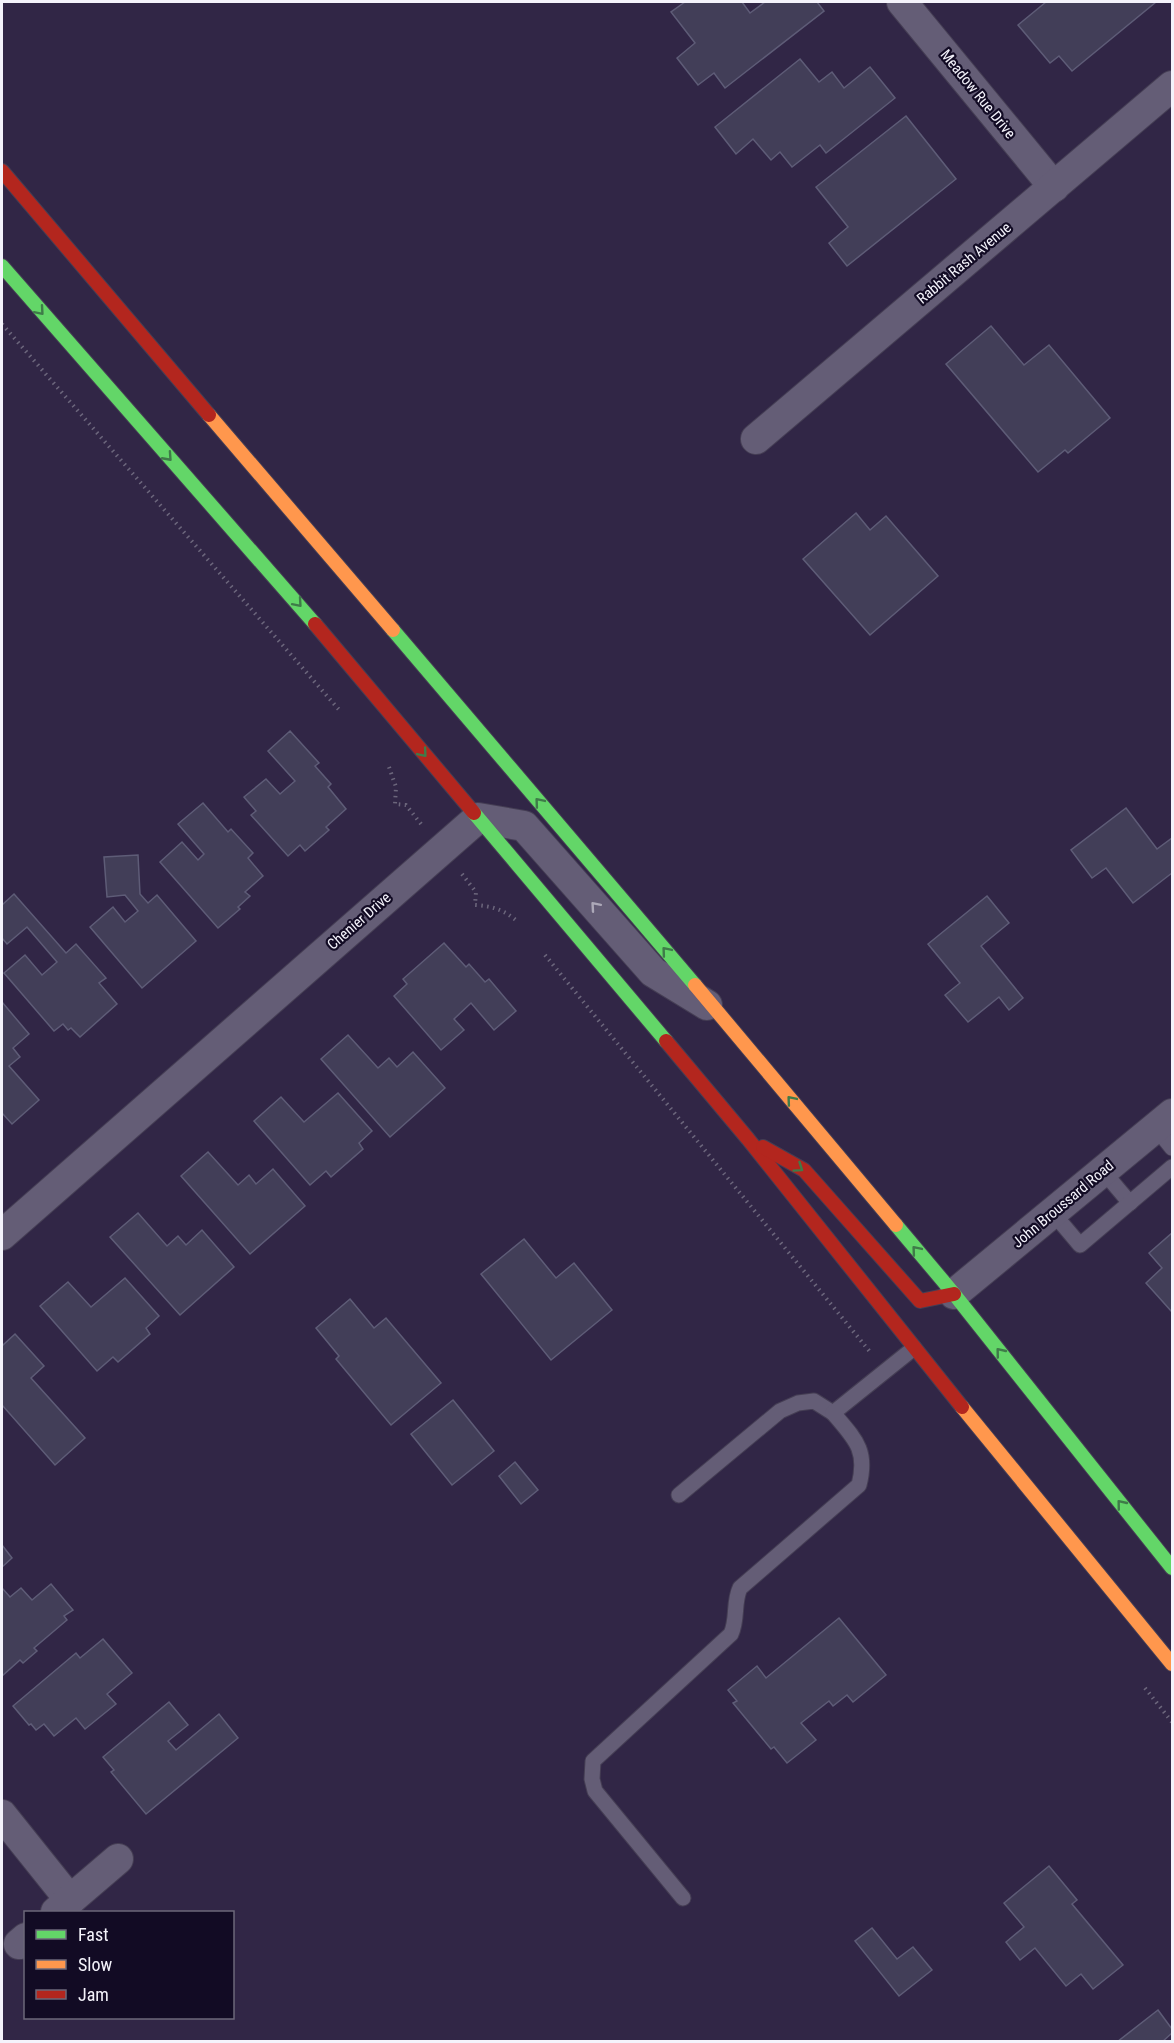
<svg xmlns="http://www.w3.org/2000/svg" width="1174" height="2043" viewBox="0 0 1174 2043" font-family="'Roboto Condensed',sans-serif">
  <rect width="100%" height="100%" fill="#312646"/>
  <!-- building -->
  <g fill="#423e58" stroke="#5e5c77" stroke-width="1.5">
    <polygon points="685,2 742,2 750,13 765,2 817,2 824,11 725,88 714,73 698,85 677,58 695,43 671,12"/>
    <polygon points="1046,2 1156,2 1072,71 1059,56 1050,63 1018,25"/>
    <polygon points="800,59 819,82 832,72 844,88 870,67 895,98 826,153 820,145 792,167 780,152 771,160 753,139 736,154 715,127"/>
    <polygon points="906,116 956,179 847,266 829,243 848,227 816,187"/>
    <polygon points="991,326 1024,365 1049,345 1110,418 1068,453 1065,450 1038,472 946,364"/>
    <polygon points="856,513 870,530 886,516 938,576 870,635 803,559"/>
    <polygon points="290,731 319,763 315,766 331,784 328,787 346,809 326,827 329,830 305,851 300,845 288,856 251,815 256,811 244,797 266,779 280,794 295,781 268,751"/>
    <polygon points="203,803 228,832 231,829 253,853 248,858 263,876 245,892 250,896 238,907 240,909 218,928 160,862 182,842 198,860 204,854 178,824"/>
    <polygon points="1126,808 1157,849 1172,838 1172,873 1133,903 1106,868 1092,878 1071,850"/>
    <polygon points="138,855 140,894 148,903 157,895 196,941 142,988 90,927 113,907 125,922 138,911 125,895 107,897 104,857"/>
    <polygon points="14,894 66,953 76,944 106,978 99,983 117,1004 80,1037 71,1028 68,1030 63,1024 54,1031 4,973 25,955 42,975 57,962 27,927 7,944 2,938 2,905"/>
    <polygon points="987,896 1009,923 981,946 1023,998 1009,1010 999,997 968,1022 945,995 960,983 928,944"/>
    <polygon points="444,943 466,967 469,964 485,982 489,979 516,1011 494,1030 471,1003 454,1019 464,1030 441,1050 394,996 407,984 403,979"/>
    <polygon points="2,1002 29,1034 13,1048 20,1057 9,1066 39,1100 12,1124 2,1113"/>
    <polygon points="348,1035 378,1068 389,1058 397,1067 413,1052 445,1088 390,1137 321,1059"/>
    <polygon points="338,1093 372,1131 359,1143 363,1149 331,1177 326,1171 310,1185 254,1121 281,1097 304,1122"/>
    <polygon points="208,1152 238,1185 249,1175 256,1184 273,1169 305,1206 250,1254 181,1176"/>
    <polygon points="138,1213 167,1246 178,1236 186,1245 202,1230 234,1267 180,1315 110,1237"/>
    <polygon points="1172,1233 1172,1312 1146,1283 1162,1268 1149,1253"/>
    <polygon points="524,1239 556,1278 574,1263 612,1310 551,1360 481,1274"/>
    <polygon points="125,1278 159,1316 146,1328 150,1334 118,1362 113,1357 97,1371 40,1306 68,1282 91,1307"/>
    <polygon points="350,1299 374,1328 386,1318 441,1383 391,1425 336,1359 339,1356 316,1328"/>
    <polygon points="15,1334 44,1366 31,1378 85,1438 55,1465 2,1405 2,1343 3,1345"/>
    <polygon points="453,1400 494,1451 452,1485 411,1434"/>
    <polygon points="515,1462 538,1490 521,1504 499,1476"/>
    <polygon points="2,1545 12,1558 2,1567"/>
    <polygon points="51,1584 73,1610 64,1616 67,1620 34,1648 37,1651 23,1663 20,1660 2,1676 2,1590 3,1589 10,1597 21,1588 32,1600"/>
    <polygon points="839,1618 886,1675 853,1702 847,1695 833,1706 829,1701 801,1723 816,1740 787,1763 774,1747 771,1749 733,1703 737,1701 728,1690 757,1666 766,1678"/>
    <polygon points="103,1639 132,1673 107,1694 116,1704 85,1729 76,1718 54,1736 44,1724 36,1730 31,1724 29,1725 13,1706 76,1653 80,1658"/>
    <polygon points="169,1702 188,1725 168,1741 176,1750 219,1714 238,1738 146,1814 111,1772 114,1770 103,1757"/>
    <polygon points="1049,1866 1077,1900 1072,1904 1123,1965 1093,1989 1081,1974 1066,1986 1035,1948 1020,1960 1006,1942 1024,1927 1004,1903"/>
    <polygon points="872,1928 897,1959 913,1947 932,1970 899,1996 855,1941"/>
    <polygon points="1158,2010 1172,2029 1172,2033 1162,2042 1117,2042"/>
  </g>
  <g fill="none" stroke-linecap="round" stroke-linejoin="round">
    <defs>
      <g id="lane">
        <polyline points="1156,1128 1172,1148"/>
        <polyline points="1103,1171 1130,1203"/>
        <polyline points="1053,1213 1080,1245 1172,1167"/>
        <polyline points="679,1495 780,1411 798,1403 814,1401 833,1413"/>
        <path d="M683,1898L595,1791L592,1779L593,1761L731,1634C738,1619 733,1603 740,1588L859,1485C868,1450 855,1439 833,1413L914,1348"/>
      </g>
      <g id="street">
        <polyline points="902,2 1054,187"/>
        <polyline points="756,439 1172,86"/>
        <polyline points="2,1235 478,818 524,826 653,972 707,1005"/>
        <polyline points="954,1294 1172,1114"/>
        <polyline points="2,1815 70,1900"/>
        <polyline points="56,1912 118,1859"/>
        <polyline points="19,1944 26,1938"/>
      </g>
      <g id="fast">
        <polyline points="2,266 315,624"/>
        <polyline points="393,630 695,985"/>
        <polyline points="474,813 666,1041"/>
        <polyline points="896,1225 954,1294 1172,1568"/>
      </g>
      <g id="slow">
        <polyline points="209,415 393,630"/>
        <polyline points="695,985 896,1225"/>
        <polyline points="962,1407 1172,1664"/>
      </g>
      <g id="jam">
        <polyline points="2,171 209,415"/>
        <polyline points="315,624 474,813"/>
        <polyline points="666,1041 748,1139 962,1407"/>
        <polyline points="763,1147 804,1170 920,1301 954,1294"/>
      </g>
    </defs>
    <!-- lane casing -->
    <use href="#lane" stroke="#453e54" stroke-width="17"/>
    <!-- street casing -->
    <use href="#street" stroke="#453e54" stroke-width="32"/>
    <!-- fast casing -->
    <use href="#fast" stroke="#453e54" stroke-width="16"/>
    <!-- slow casing -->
    <use href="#slow" stroke="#453e54" stroke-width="16"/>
    <!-- jam casing -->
    <use href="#jam" stroke="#453e54" stroke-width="16"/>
    <!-- path -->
    <g stroke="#6c667c" stroke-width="4" stroke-dasharray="1.5 4.5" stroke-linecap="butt">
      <polyline points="2,324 341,712"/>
      <polyline points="389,767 396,787 395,804 406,805 421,824"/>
      <path d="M462,874L476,892L475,905C492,906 504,910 517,921"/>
      <polyline points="545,955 871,1353"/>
      <polyline points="1145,1688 1172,1722"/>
    </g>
    <!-- lane -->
    <use href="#lane" stroke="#645d76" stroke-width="15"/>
    <!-- street -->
    <use href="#street" stroke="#645d76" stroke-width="30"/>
    <!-- fast -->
    <use href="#fast" stroke="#63d668" stroke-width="14"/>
    <!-- slow -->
    <use href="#slow" stroke="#ff974d" stroke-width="14"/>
    <!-- jam -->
    <use href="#jam" stroke="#b3261e" stroke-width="14"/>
  </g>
  <!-- one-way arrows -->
  <defs><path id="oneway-chevron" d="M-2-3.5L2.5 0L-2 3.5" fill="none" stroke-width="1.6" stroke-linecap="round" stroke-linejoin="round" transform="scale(1.5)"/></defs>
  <g stroke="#3f7b49">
    <use href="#oneway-chevron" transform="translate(40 311) rotate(49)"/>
    <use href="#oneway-chevron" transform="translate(168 457) rotate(48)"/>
    <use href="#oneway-chevron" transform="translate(298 603) rotate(49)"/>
    <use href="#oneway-chevron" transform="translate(423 753) rotate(50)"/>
    <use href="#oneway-chevron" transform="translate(539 802) rotate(-130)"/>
    <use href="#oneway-chevron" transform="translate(666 951) rotate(-130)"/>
    <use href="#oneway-chevron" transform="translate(791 1100) rotate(-130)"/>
    <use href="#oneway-chevron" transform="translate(799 1168) rotate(34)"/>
    <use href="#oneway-chevron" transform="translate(916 1250) rotate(-130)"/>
    <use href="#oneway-chevron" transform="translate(1000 1352) rotate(-129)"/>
    <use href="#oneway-chevron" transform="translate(1121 1504) rotate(-129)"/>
  </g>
  <use stroke="#aca8b8" href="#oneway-chevron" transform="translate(595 906) rotate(-131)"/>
  <g text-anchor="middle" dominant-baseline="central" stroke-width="4.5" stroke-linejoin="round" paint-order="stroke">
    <!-- street labels -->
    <g font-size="15" fill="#f4f3fb" stroke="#120b24">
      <text transform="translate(978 94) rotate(51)">Meadow Rue Drive</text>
      <text transform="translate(964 263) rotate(-40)">Rabbit Rash Avenue</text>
      <text transform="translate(359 921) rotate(-41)">Chenier Drive</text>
      <text transform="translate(1063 1204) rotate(-40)">John Broussard Road</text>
    </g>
  </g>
  <!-- border -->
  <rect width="1174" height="2043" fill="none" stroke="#f4f3fb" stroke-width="6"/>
  <!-- legend -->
  <rect x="24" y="1911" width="210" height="108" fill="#120b24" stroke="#6c687a" stroke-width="1.5"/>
  <rect x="36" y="1930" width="30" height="9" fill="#63d668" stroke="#6c687a" stroke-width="1.5"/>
  <text x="78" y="1941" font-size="18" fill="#f4f3fb">Fast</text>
  <rect x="36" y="1960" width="30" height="9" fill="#ff974d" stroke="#6c687a" stroke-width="1.5"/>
  <text x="78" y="1971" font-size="18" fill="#f4f3fb">Slow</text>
  <rect x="36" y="1990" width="30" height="9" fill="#b3261e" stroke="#6c687a" stroke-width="1.5"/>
  <text x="78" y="2001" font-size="18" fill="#f4f3fb">Jam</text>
</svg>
